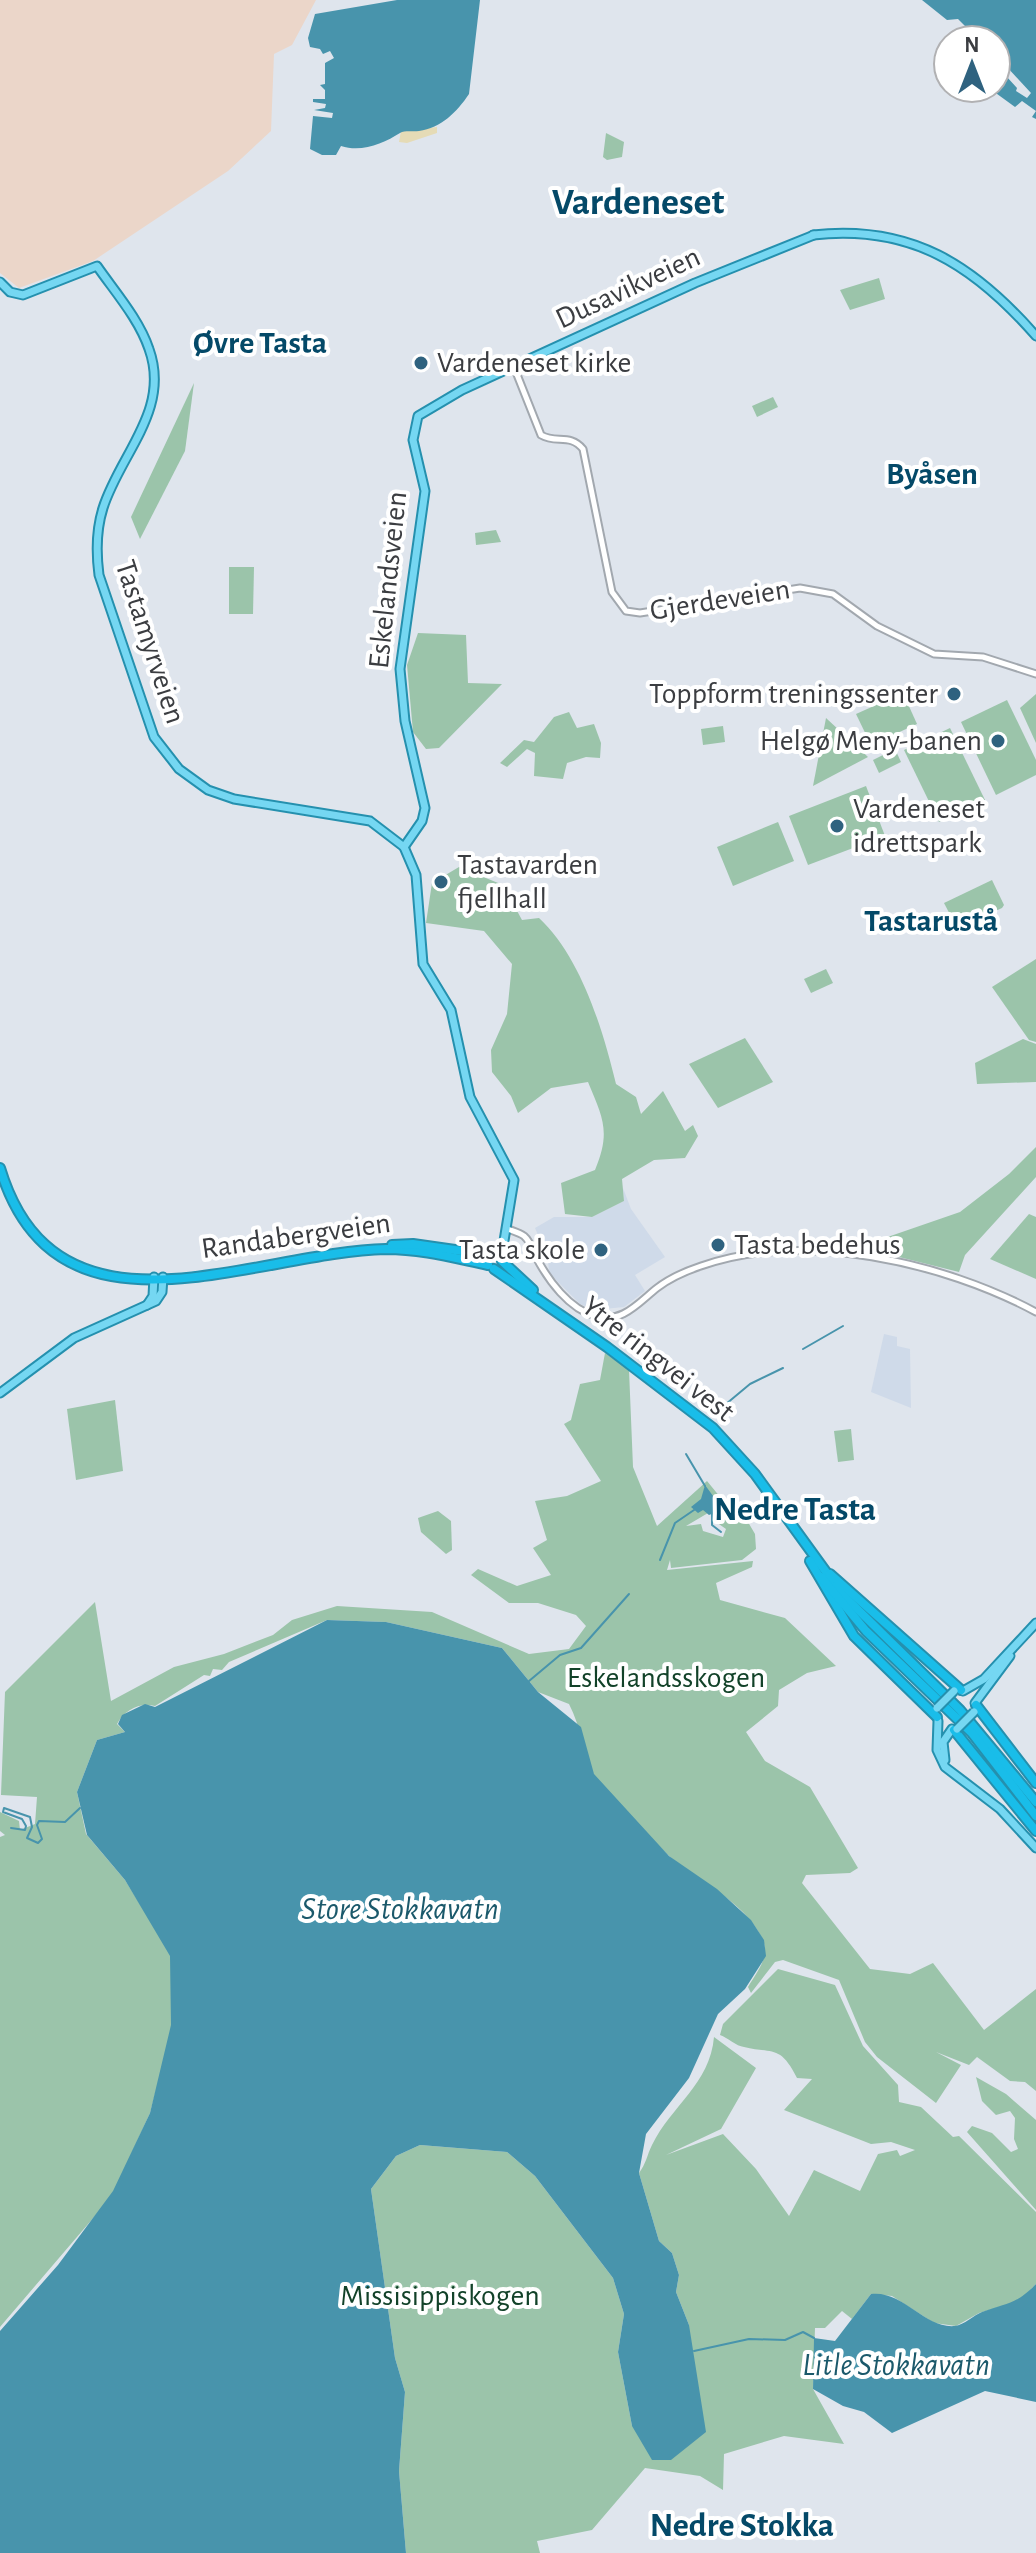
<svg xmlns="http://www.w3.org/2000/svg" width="1036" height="2553" viewBox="0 0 1036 2553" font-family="'Alegreya Sans',sans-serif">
  <rect width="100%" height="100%" fill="#dfe5ed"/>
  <!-- industrial -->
  <polygon fill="#ebd6c9" points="0,0 316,0 292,45 274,54 271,131 228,171 93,261 19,288 0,273"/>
  <!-- built -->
  <g fill="#cfdae9">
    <polygon points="623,1188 631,1209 665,1257 635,1275 645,1291 624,1307 594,1310 580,1304 549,1273 548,1258 535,1228 554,1217 592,1217 624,1201"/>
    <polygon points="884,1334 897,1337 897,1346 910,1349 911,1408 871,1392"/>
  </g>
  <!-- green -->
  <g fill="#9bc4aa">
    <polygon points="606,133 624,142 622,157 607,160 603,157"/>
    <polygon points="879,278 885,299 850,310 840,290"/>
    <polygon points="194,383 185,451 140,539 131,517"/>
    <polygon points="773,397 778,407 757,417 752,406"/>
    <polygon points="496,530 501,542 476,545 475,533"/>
    <polygon points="229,567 254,567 253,614 229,614"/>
    <polygon points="418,633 466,635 468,683 502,684 439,748 426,749 413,732 407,665"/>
    <polygon points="903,693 917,724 871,745 856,714"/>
    <polygon points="1036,694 1036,743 1020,708"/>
    <polygon points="1007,700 1036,760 1036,775 996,795 961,722"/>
    <polygon points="569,712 577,728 594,724 601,743 600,758 586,757 567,763 563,779 534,776 535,753 527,749 507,767 500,763 524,740 534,742 554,717"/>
    <polygon points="826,718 868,757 813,786"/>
    <polygon points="723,726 725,742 703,745 701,729"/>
    <polygon points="950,728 985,800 939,822 904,750"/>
    <polygon points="895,749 901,762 879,773 873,760"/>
    <polygon points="866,786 885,836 808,865 789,816"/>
    <polygon points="778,822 794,861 733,886 717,847"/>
    <path d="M459,867L503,885L522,920L539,918C581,957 603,1030 616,1084L636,1097L641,1114L663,1091L685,1131L693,1125L698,1136L685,1158L654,1160L622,1179L624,1201L592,1217L565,1214L561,1183L595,1170C611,1132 603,1118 588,1082L551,1088L518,1113L511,1096L492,1072L491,1050L507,1014L512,964L484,931L426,923L432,883Z"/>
    <polygon points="992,880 1004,905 1002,908 960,927 956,926 944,903"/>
    <polygon points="1036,959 1036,1042 1029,1040 992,987"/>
    <polygon points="826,969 833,983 811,993 804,979"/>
    <polygon points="745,1038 773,1082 718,1108 689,1064"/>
    <polygon points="1023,1039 1036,1044 1036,1082 977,1084 975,1063"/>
    <polygon points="1036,1147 1036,1177 965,1255 959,1272 879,1252 876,1241 960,1212 1009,1174"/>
    <polygon points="1029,1214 1036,1217 1036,1279 990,1259"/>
    <path d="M605,1353L629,1370L633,1467L657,1526L707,1481L725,1503L686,1526L701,1524L703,1531L723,1537L726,1529L716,1522L724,1513L741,1510L755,1534L756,1549L742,1560L671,1568L670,1560L667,1570L753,1561L752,1567L716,1583L720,1600L785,1618L836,1666L807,1673L779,1690L778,1706L746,1732L765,1761L810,1787L858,1868L850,1873L806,1875L802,1883L870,1969L910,1974L933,1963L984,2030L1036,1989V2091L1025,2082L1010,2081L977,2057L969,2065L936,2052L961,2065L936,2103L877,2057L865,2042L839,1980L783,1960L775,1962L751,1993L748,1987C757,1972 771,1956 762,1938C742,1898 697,1883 667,1854C652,1839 601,1788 593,1773C583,1751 581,1727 569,1704L538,1692L502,1648L386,1622L327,1620L229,1662L222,1670L213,1669L210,1676L204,1675L155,1706C140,1702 124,1710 117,1724L125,1732L97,1740L77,1792L86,1834L125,1880L172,1956L173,2026L150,2113L112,2196L0,2327V1837L5,1835L0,1831V1812L19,1821L20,1830L35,1824L37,1797L1,1795L5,1692L95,1602L111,1701L174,1667L224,1654L273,1635L292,1620L337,1606L432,1612L529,1654L569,1649L586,1626L576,1615L538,1603H509L471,1575L478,1569L517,1586L551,1575L533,1548L547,1540L535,1501L567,1496L601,1481L564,1424L571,1420L580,1384L600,1380Z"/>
    <polygon points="115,1400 123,1471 76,1480 67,1409"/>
    <polygon points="851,1429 854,1460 838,1462 834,1431"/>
    <polygon points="438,1511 451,1521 452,1550 446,1554 421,1532 418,1518"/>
    <path d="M778,1969L835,1985L863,2046L898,2085L899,2102L921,2107L953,2137L959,2136L1036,2212V2284L1020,2301L979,2313L956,2326L934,2323L892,2296L871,2294L852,2319L842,2311L825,2328H815L813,2389L844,2444L784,2436L724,2454L723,2490L700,2476L645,2468L592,2530L537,2541L540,2553H406L399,2471L405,2392L395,2358L371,2189L396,2156L420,2145L507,2152L535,2176L613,2278L624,2314L618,2352L632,2426L689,2325L676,2292L679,2275L672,2253L659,2241L639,2173C646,2164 647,2155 652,2145C671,2106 710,2084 714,2037L756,2068L721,2129L666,2155L723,2134L756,2169L789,2216L814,2170L860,2191L878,2154L897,2150L900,2156L915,2150L891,2142L871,2144L784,2110L812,2079L797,2078C780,2044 772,2054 744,2047C736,2046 728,2038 720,2035L723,2024Z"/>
    <polygon points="976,2077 1006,2094 1036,2120 1036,2210 967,2132 972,2126 992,2133 1011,2152 1018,2149 1014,2139 1015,2118 1010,2111 996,2115 982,2101"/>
  </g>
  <!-- sand -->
  <polygon fill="#e5dbb6" points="437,127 437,133 407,143 399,142 401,131"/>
  <!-- water -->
  <g fill="#4894ac">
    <path d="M397,0H480L469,94C457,112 441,128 419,131C413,132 405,130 400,133C384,143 362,153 341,146L336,155H322L310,149L313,116L332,118L333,113L314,110L325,108L326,104L313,102V99H325V90L320,85L325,84V63L334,58L330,51L323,54L320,49L310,47L308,38L315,14Z"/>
    <polygon points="922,0 1036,0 1036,119 1032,117 1036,111 1022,101 1015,107 993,91 998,86 996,65 1017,88 1016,91 1027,98 1031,93 996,55 996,40 979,40 958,19 947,20"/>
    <polygon points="705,1485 716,1500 714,1513 709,1515 703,1510 698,1513 691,1507 701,1499"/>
    <polygon points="327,1620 386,1622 502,1648 538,1692 581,1727 594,1774 669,1856 717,1889 751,1920 764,1940 766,1956 745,1989 718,2014 689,2078 646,2134 639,2173 659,2241 672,2253 679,2275 676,2292 689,2325 706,2432 671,2460 652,2460 632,2426 618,2352 624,2314 613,2278 535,2176 507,2152 420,2145 396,2156 371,2189 395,2358 405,2392 399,2471 406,2553 0,2553 0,2331 58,2265 113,2191 150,2113 171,2025 170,1956 125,1880 87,1835 77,1792 97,1740 125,1732 118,1724 122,1715 145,1704 155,1707"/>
    <path d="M1036,2284V2402L985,2391L892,2433L864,2412L843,2406L813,2389L814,2338L835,2341L871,2294C903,2290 925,2329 955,2326C964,2325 974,2315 982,2312C1007,2303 1017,2304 1036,2284Z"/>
  </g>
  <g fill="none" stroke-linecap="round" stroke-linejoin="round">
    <!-- stream -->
    <g stroke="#4894ac" stroke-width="2">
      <polyline points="803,1349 843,1326"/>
      <polyline points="726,1404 750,1384 783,1368"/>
      <polyline points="686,1454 705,1486"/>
      <polyline points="712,1513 712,1525 721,1532"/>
      <polyline points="660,1560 675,1523 694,1510"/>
      <polyline points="529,1681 560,1655 581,1648 629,1594"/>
      <polyline points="11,1828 25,1830 26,1826 22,1819 3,1812 4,1808 30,1817 32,1827 27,1838 38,1843 42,1839 37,1825 39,1821 65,1822 80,1808"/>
      <polyline points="694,2351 749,2339 785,2340 803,2332 814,2338"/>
    </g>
    <defs>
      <g id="minor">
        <path d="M514,367L541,435C556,444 570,433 583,449L612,592L626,611L640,613L800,588L833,594L877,626L934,654L983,657L1036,674"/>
        <path d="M508,1229C513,1231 520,1233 524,1236C530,1241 533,1250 536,1257C548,1280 569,1309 595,1316C622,1324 638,1303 657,1288C670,1278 686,1271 701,1266C803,1230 943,1262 1036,1312"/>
      </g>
      <g id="major">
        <path d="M813,235C911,224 974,265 1036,336"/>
        <path d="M0,282L10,292L23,295L97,266C115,292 139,319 149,349C171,410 120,454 103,508C96,530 96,552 99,575L154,737L179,769L208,790L234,799L370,821L404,847L416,875L423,964L451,1010L470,1097L514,1180L501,1259"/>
        <polyline points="404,847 422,821 425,808 405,721 400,669 425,491 413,440 418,416 462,390 695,283 814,235"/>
        <polyline points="147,1305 153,1296 154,1277"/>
        <polyline points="0,1393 74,1338 156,1301 162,1292 163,1277"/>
        <polyline points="963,1691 984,1679 1036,1623"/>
        <polyline points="975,1703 1010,1656"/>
        <polyline points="938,1721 937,1750 945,1767 1000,1809 1036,1848"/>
        <polyline points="945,1760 943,1742 952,1729"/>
      </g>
      <g id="highway">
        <path d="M0,1168C56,1354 253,1252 386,1249C422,1249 454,1258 488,1265"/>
        <polyline points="392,1245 413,1244 490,1255"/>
        <polyline points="502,1261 533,1290"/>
        <polyline points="494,1269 607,1347 713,1428 755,1474 842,1594 960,1710 1036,1802"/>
        <polyline points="810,1561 854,1636 937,1717"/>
        <polyline points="830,1574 961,1690"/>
        <polyline points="821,1577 866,1631 972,1733 1036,1816"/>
        <polyline points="976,1705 1036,1783"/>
        <polyline points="954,1730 1036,1831"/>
      </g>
    </defs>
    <!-- minor casing -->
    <use href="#minor" stroke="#a2a8af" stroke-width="9"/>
    <!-- major casing -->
    <use href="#major" stroke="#2590ae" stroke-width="11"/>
    <!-- highway casing -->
    <use href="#highway" stroke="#2590ae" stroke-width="12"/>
    <!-- minor -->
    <use href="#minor" stroke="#fff" stroke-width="5"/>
    <!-- major -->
    <use href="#major" stroke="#75d7f2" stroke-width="7"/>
    <!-- highway -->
    <use href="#highway" stroke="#19bde9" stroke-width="8"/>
    <defs>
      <g id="major-bridge">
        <polyline points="937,1708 954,1691"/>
        <polyline points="957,1729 974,1712"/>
      </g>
    </defs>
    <!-- major-bridge casing -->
    <use href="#major-bridge" stroke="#2590ae" stroke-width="11" stroke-linecap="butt"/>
    <!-- major-bridge -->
    <use href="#major-bridge" stroke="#75d7f2" stroke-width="7"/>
  </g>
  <!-- markers -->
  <g fill="#2f627f" stroke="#fff" stroke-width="3">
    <circle cx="421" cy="363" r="8"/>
    <circle cx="954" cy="694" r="8"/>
    <circle cx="998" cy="741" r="8"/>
    <circle cx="837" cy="826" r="8"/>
    <circle cx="441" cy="882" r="8"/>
    <circle cx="718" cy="1245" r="8"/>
    <circle cx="601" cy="1250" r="8"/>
  </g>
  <g text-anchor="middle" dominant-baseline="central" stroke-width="8" stroke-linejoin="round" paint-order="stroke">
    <!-- street labels -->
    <g font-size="30" fill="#3b3d41" stroke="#fff">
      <text transform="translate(628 288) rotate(-25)">Dusavikveien</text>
      <text transform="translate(388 580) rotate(-84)">Eskelandsveien</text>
      <text transform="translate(720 600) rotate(-9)">Gjerdeveien</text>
      <text transform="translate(150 642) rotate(72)">Tastamyrveien</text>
      <text transform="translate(296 1236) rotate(-8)">Randabergveien</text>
      <text transform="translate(658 1359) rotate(38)">Ytre ringvei vest</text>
    </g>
    <!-- poi labels -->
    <g font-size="30" fill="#3b3d41" stroke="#fff" text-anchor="start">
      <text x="437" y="363">Vardeneset kirke</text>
      <text x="938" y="694" text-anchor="end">Toppform treningssenter</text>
      <text x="982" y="741" text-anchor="end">Helgø Meny-banen</text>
      <text x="853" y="809">Vardeneset<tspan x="853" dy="34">idrettspark</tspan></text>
      <text x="457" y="865">Tastavarden<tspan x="457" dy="34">fjellhall</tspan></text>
      <text x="734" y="1245">Tasta bedehus</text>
      <text x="585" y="1250" text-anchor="end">Tasta skole</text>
    </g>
    <!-- park labels -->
    <g font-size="30" fill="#124229" stroke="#fff">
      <text x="666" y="1678">Eskelandsskogen</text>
      <text x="440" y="2296">Missisippiskogen</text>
    </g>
    <!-- neighbourhood labels -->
    <g font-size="32" font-weight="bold" fill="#044968" stroke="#fff">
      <text x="260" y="343">Øvre Tasta</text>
      <text x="932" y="474">Byåsen</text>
      <text x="931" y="921">Tastarustå</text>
    </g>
    <!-- water labels -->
    <g font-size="32" font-style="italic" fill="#1b596b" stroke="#fff">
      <text x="400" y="1909">Store Stokkavatn</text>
      <text x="896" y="2365">Litle Stokkavatn</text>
    </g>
    <!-- quarter labels -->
    <g font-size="34" font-weight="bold" fill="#044968" stroke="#fff">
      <text x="795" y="1510">Nedre Tasta</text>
      <text x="742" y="2526">Nedre Stokka</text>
    </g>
    <!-- district labels -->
    <g font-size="38" font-weight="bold" fill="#044968" stroke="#fff">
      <text x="638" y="203">Vardeneset</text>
    </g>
  </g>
  <!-- north arrow -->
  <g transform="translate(972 64)"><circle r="38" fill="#ffffff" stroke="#b1b1b3" stroke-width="2"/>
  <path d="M0-6L14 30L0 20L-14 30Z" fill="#2f627f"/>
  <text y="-12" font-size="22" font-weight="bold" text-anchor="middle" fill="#3b3d41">N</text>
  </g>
</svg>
